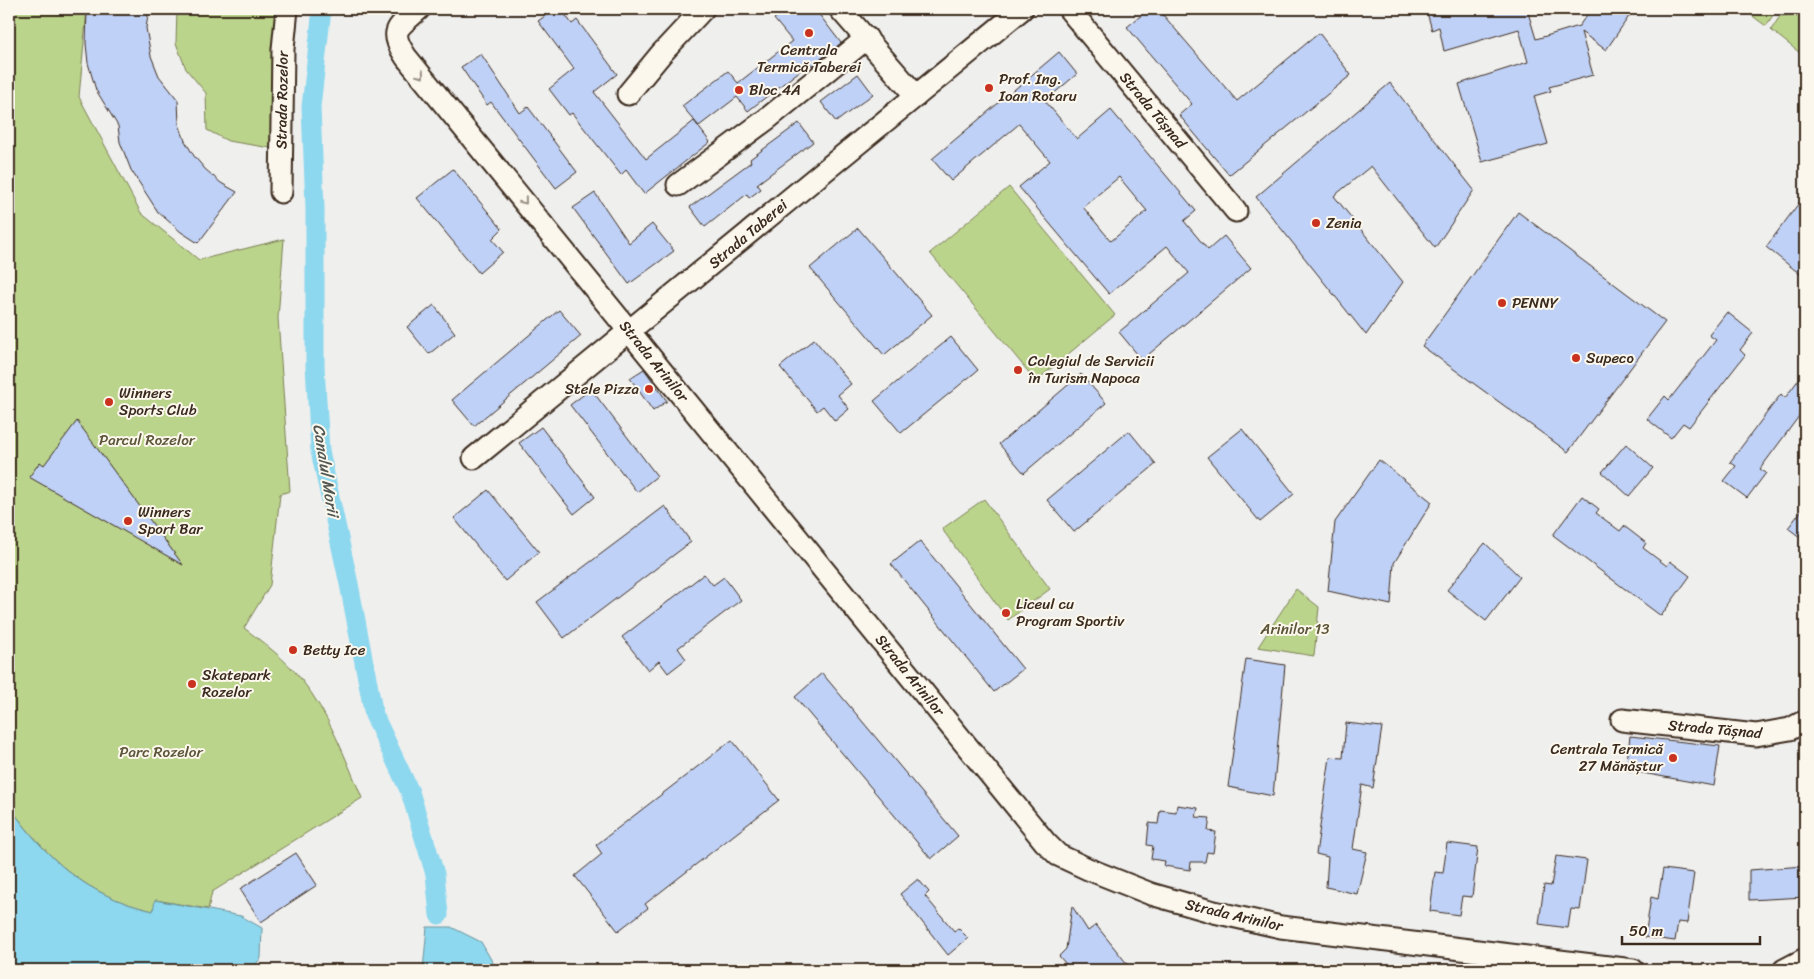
<svg xmlns="http://www.w3.org/2000/svg" width="1814" height="979" viewBox="0 0 1814 979" font-family="Sriracha,sans-serif">
  <rect width="100%" height="100%" fill="#efefee"/>
  <filter id="ink" filterUnits="userSpaceOnUse"><feTurbulence type="fractalNoise" baseFrequency=".02" numOctaves="2"/><feDisplacementMap in="SourceGraphic" scale="10" xChannelSelector="R" yChannelSelector="G"/><feConvolveMatrix kernelMatrix="1 2 1 2 8 2 1 2 1" color-interpolation-filters="sRGB"/></filter>
  <g filter="url(#ink)">
    <!-- green -->
    <g fill="#bbd48b" stroke="#7b7f54">
      <path d="M9,9H87L79,97L141,213L199,260L284,239L278,318L290,491L280,494L270,585L244,628C264,643 285,659 301,679C329,714 345,757 362,798L212,892L208,909L156,900L153,911C86,896 49,860 9,806Z"/>
      <polygon points="177,9 276,9 271,148 228,141 207,130 206,93 186,69 176,43"/>
      <polygon points="1743,9 1775,9 1775,12 1766,26"/>
      <polygon points="1797,14 1805,20 1805,57 1771,30 1780,16"/>
      <polygon points="1009,187 1115,315 1036,381 930,253"/>
      <polygon points="984,499 1050,589 1008,620 942,529"/>
      <polygon points="1296,589 1319,607 1314,656 1258,647"/>
    </g>
    <!-- water -->
    <g fill="#8dd8ee" stroke="#6c929b">
      <path d="M9,806C48,860 86,896 153,911L155,900L241,916L262,928L261,958L251,970H17L9,959Z"/>
      <polygon points="427,927 451,927 481,942 497,970 423,970"/>
    </g>
    <g fill="none" stroke-linecap="round" stroke-linejoin="round">
      <!-- canal -->
      <polyline stroke="#8dd8ee" stroke-width="19" points="322,9 311,107 315,209 315,366 320,451 349,584 374,715 410,792 435,874 439,915"/>
    </g>
    <!-- building -->
    <g fill="#bfd1f6" stroke="#3b2a1e" fill-rule="evenodd">
      <polygon points="87,9 149,9 146,28 151,56 159,76 178,100 179,124 185,141 194,156 205,169 221,183 237,192 198,243 181,232 158,212 131,170 120,142 118,126 96,90 88,63 86,44"/>
      <polygon points="555,9 561,9 572,24 577,20 617,74 594,92 646,159 694,121 710,142 644,194 626,170 621,175 572,113 569,115 549,89 574,69 538,21"/>
      <polygon points="786,9 815,9 841,43 812,66 810,63 748,111 737,97 699,126 682,106 728,71 738,83 792,41 774,19"/>
      <polygon points="1149,9 1158,9 1237,101 1319,33 1351,75 1229,175 1179,115 1192,104 1127,27"/>
      <polygon points="1426,9 1527,9 1536,39 1579,26 1591,9 1634,9 1606,50 1581,32 1593,75 1549,87 1551,91 1534,96 1548,144 1482,162 1459,84 1528,62 1519,29 1444,51 1439,27 1432,30"/>
      <path d="M1059,52L1077,74L1045,101L1077,139L1111,110L1196,211L1184,221L1208,250L1224,236L1251,268L1142,360L1119,332L1189,273L1167,246L1109,294L1019,187L1050,161L1019,124L951,181L932,159ZM1119,177L1147,211L1111,241L1083,207Z"/>
      <polygon points="481,54 520,113 528,107 577,172 556,188 491,102 487,105 461,67"/>
      <polygon points="858,74 873,94 836,122 821,102"/>
      <polygon points="1390,83 1474,190 1435,248 1371,166 1334,196 1403,282 1366,335 1256,197"/>
      <polygon points="799,123 813,142 757,184 761,189 749,198 747,194 705,227 690,207 751,162 750,159"/>
      <polygon points="453,169 502,229 492,239 503,252 479,273 417,198"/>
      <polygon points="595,193 629,243 652,224 674,251 629,284 573,208"/>
      <polygon points="1805,195 1805,278 1766,247"/>
      <polygon points="1518,212 1665,322 1568,452 1422,346"/>
      <polygon points="858,228 932,315 884,355 810,268"/>
      <polygon points="434,305 455,333 429,354 407,327"/>
      <polygon points="559,310 581,336 474,426 452,400"/>
      <polygon points="1727,312 1753,333 1740,350 1745,355 1689,427 1683,423 1671,438 1647,419 1665,396 1669,400 1716,340 1709,335"/>
      <polygon points="951,337 978,370 901,433 874,401"/>
      <polygon points="814,339 851,384 838,395 849,409 835,421 823,406 817,411 780,367"/>
      <polygon points="644,369 667,401 653,411 630,378"/>
      <polygon points="1805,371 1805,408 1760,469 1766,473 1747,498 1724,481 1736,466 1730,462 1781,394 1785,398"/>
      <polygon points="1081,374 1106,403 1024,473 999,444"/>
      <polygon points="591,389 657,476 637,492 570,405"/>
      <polygon points="77,421 183,565 29,477 40,462 44,465"/>
      <polygon points="541,427 595,497 574,514 519,443"/>
      <polygon points="1242,429 1294,494 1260,522 1207,457"/>
      <polygon points="1129,431 1156,464 1074,532 1047,500"/>
      <polygon points="1626,444 1653,468 1629,496 1602,472"/>
      <polygon points="1379,460 1432,502 1394,563 1391,605 1328,591 1335,522"/>
      <polygon points="488,490 539,552 505,581 454,518"/>
      <polygon points="1582,496 1599,509 1596,513 1620,531 1624,526 1646,543 1643,548 1667,566 1670,561 1690,576 1661,616 1553,535"/>
      <polygon points="665,506 691,542 564,638 537,602"/>
      <polygon points="1805,506 1805,541 1788,528"/>
      <polygon points="920,541 1023,669 994,692 891,564"/>
      <polygon points="1485,543 1520,577 1486,621 1447,590"/>
      <polygon points="704,574 713,585 724,577 741,600 678,648 686,659 668,673 659,661 648,670 622,637"/>
      <polygon points="1246,659 1285,665 1273,796 1228,787"/>
      <polygon points="822,673 958,836 931,859 795,697"/>
      <polygon points="1346,723 1382,727 1373,788 1362,785 1353,849 1367,852 1357,894 1326,887 1328,857 1316,854 1330,757 1343,758"/>
      <polygon points="1630,736 1720,746 1714,786 1626,770"/>
      <polygon points="732,740 779,800 645,904 648,908 618,931 575,876 602,854 596,845"/>
      <polygon points="1177,805 1198,808 1196,817 1210,818 1208,831 1216,832 1213,853 1207,852 1205,862 1191,862 1190,870 1164,866 1165,861 1151,859 1153,846 1147,845 1149,823 1158,824 1160,810 1176,812"/>
      <polygon points="1447,843 1478,847 1472,897 1462,896 1459,915 1430,911 1435,872 1443,873"/>
      <polygon points="296,853 317,885 261,922 240,889"/>
      <polygon points="1556,856 1587,860 1580,910 1571,909 1568,928 1539,924 1544,885 1551,886"/>
      <polygon points="1805,866 1805,897 1749,900 1749,870"/>
      <polygon points="1663,869 1694,873 1687,923 1678,922 1675,941 1645,937 1651,897 1658,899"/>
      <polygon points="918,879 929,892 925,896 954,931 958,928 968,938 948,955 900,894"/>
      <polygon points="1072,906 1088,931 1096,925 1132,970 1071,970 1059,956 1066,949"/>
    </g>
    <g fill="none" stroke-linecap="round" stroke-linejoin="round">
      <defs>
        <g id="minor">
          <path d="M419,9C398,28 388,29 406,57L1045,842L1058,855L1088,869L1151,894L1214,912L1281,927L1633,970"/>
          <polyline points="840,9 916,96"/>
          <polyline points="1069,9 1236,211"/>
          <polyline points="628,94 661,54 703,9"/>
          <polyline points="678,185 767,119 867,38"/>
          <polyline points="281,192 283,49 287,9"/>
          <polyline points="474,458 1022,9"/>
          <polyline points="1622,720 1756,735 1790,729 1805,721"/>
          <polyline points="1784,970 1805,959"/>
        </g>
      </defs>
      <!-- minor casing -->
      <use href="#minor" stroke="#3b2a1e" stroke-width="25"/>
      <!-- minor -->
      <use href="#minor" stroke="#fbf7ec" stroke-width="21"/>
    </g>
    <!-- one-way arrows -->
    <defs><path id="oneway-chevron" d="M-2-3.5L2.5 0L-2 3.5" fill="none" stroke-width="1.6" stroke-linecap="round" stroke-linejoin="round" transform="scale(1.25)"/></defs>
    <g stroke="#9b9085">
      <use href="#oneway-chevron" transform="translate(421 75) rotate(51)"/>
      <use href="#oneway-chevron" transform="translate(524 201) rotate(51)"/>
    </g>
  </g>
  <!-- markers -->
  <g fill="#c8321e" stroke="#fbf7ec" stroke-width="2">
    <circle cx="809" cy="33" r="5"/>
    <circle cx="989" cy="88" r="5"/>
    <circle cx="739" cy="90" r="5"/>
    <circle cx="1316" cy="223" r="5"/>
    <circle cx="1502" cy="303" r="5"/>
    <circle cx="1576" cy="358" r="5"/>
    <circle cx="1018" cy="370" r="5"/>
    <circle cx="649" cy="389" r="5"/>
    <circle cx="109" cy="402" r="5"/>
    <circle cx="128" cy="521" r="5"/>
    <circle cx="1006" cy="613" r="5"/>
    <circle cx="293" cy="650" r="5"/>
    <circle cx="192" cy="684" r="5"/>
    <circle cx="1673" cy="758" r="5"/>
  </g>
  <g text-anchor="middle" dominant-baseline="central" stroke-width="4" stroke-linejoin="round" paint-order="stroke">
    <!-- poi labels -->
    <g font-size="15" fill="#3b2a1e" stroke="#fbf7ec" text-anchor="start">
      <text x="809" y="50" text-anchor="middle">Centrala<tspan x="809" dy="17">Termică Taberei</tspan></text>
      <text x="999" y="79">Prof. Ing.<tspan x="999" dy="17">Ioan Rotaru</tspan></text>
      <text x="749" y="90">Bloc 4A</text>
      <text x="1326" y="223">Zenia</text>
      <text x="1512" y="303">PENNY</text>
      <text x="1586" y="358">Supeco</text>
      <text x="1028" y="361">Colegiul de Servicii<tspan x="1028" dy="17">în Turism Napoca</tspan></text>
      <text x="639" y="389" text-anchor="end">Stele Pizza</text>
      <text x="119" y="393">Winners<tspan x="119" dy="17">Sports Club</tspan></text>
      <text x="138" y="512">Winners<tspan x="138" dy="17">Sport Bar</tspan></text>
      <text x="1016" y="604">Liceul cu<tspan x="1016" dy="17">Program Sportiv</tspan></text>
      <text x="303" y="650">Betty Ice</text>
      <text x="202" y="675">Skatepark<tspan x="202" dy="17">Rozelor</tspan></text>
      <text x="1663" y="749" text-anchor="end">Centrala Termică<tspan x="1663" dy="17">27 Mănăștur</tspan></text>
    </g>
    <!-- street labels -->
    <g font-size="15" fill="#3b2a1e" stroke="#fbf7ec">
      <text transform="translate(282 100) rotate(-89)">Strada Rozelor</text>
      <text transform="translate(1153 110) rotate(50)">Strada Tășnad</text>
      <text transform="translate(748 234) rotate(-40)">Strada Taberei</text>
      <text transform="translate(654 361) rotate(51)">Strada Arinilor</text>
      <text transform="translate(910 675) rotate(51)">Strada Arinilor</text>
      <text transform="translate(1715 729) rotate(5)">Strada Tășnad</text>
      <text transform="translate(1234 915) rotate(13)">Strada Arinilor</text>
    </g>
    <!-- park labels -->
    <g font-size="15" fill="#5b5439" stroke="#fbf7ec">
      <text x="147" y="440">Parcul Rozelor</text>
      <text x="1295" y="629">Arinilor 13</text>
      <text x="161" y="752">Parc Rozelor</text>
    </g>
    <!-- water labels -->
    <g font-size="16" font-style="italic" fill="#505652" stroke="#fbf7ec">
      <text transform="translate(326 470) rotate(81)">Canalul Morii</text>
    </g>
  </g>
  <!-- margin -->
  <rect width="1814" height="979" fill="none" stroke="#fbf7ec" stroke-width="30"/>
  <rect x="15" y="15" width="1784" height="949" fill="none" stroke="#3b2a1e" stroke-width="2" filter="url(#ink)"/>
  <!-- scale -->
  <path d="M1622 936v8h138v-8" fill="none" stroke="#3b2a1e" stroke-width="2.5"/>
  <text x="1629" y="936" font-size="15" fill="#3b2a1e" stroke="#fbf7ec" stroke-width="4" paint-order="stroke">50 m</text>
</svg>
